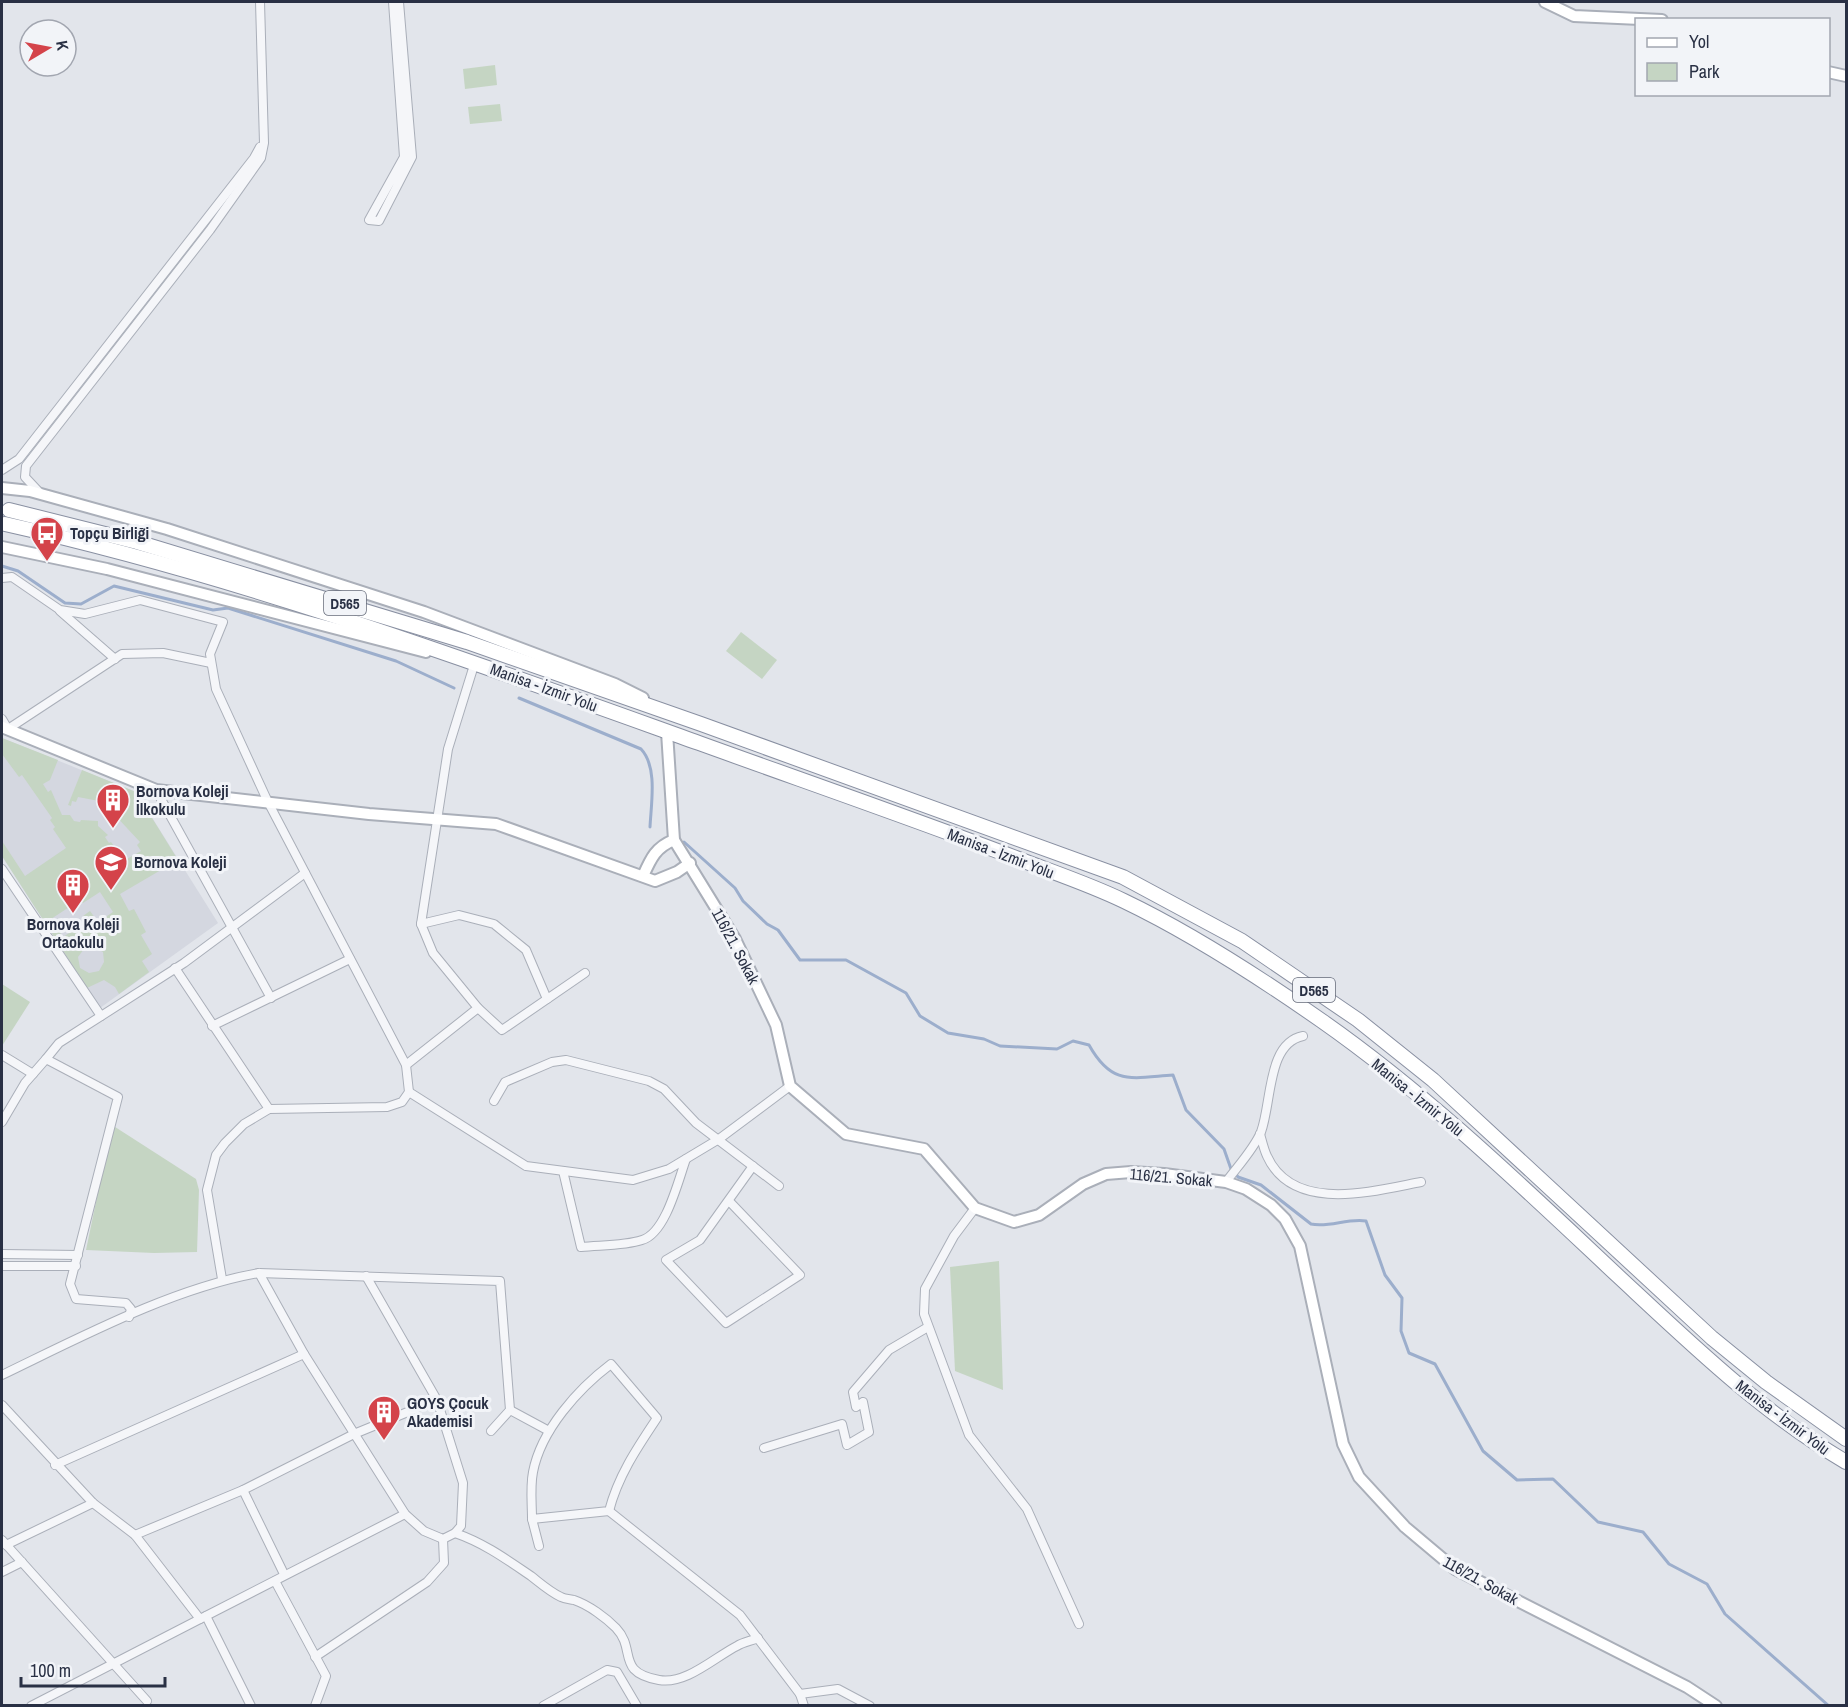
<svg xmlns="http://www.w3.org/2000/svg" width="1848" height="1707" viewBox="0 0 1848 1707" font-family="'Archivo Narrow',sans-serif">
  <rect width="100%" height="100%" fill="#e2e5eb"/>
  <!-- built -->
  <polygon fill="#d4d7e0" points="2,738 136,792 218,923 100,1008 2,856"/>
  <!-- green -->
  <g fill="#c5d5c3" fill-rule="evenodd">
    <polygon points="495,65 497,85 465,89 463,69"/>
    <polygon points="500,104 502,121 470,124 468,107"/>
    <polygon points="741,632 777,660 762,679 726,651"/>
    <path d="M2,738L58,760L50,780L43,784L48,792L51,790L62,815H70L74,821L80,822L81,820L98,821V826L108,835L105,837L109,843L111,842L123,858L127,859L141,851L137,845L140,842L113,813L109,816L102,811L104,802L78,797L76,802L72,801L71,806L68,805L82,770L136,792L178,860L120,894L129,911L134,909L146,932L141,935L152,954L142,961L149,972L119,994L115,987L104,980L87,988L2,856V841L25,876L66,848L53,829L55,827L50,820L52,818L22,775L19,777L2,754ZM100,892L113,912L98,922L90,911L83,916L86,922L63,937L51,919L80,900L83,903ZM93,947L103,952L104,962L99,971L89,973L80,968L78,957L84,949Z"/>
    <polygon points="2,984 30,1002 2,1046"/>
    <polygon points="112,1125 196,1179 199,1190 197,1252 154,1253 86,1250"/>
    <polygon points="999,1261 1003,1390 955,1371 950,1267"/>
  </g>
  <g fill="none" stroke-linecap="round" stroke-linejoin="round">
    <!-- stream -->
    <g stroke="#9caecc" stroke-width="3">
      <polyline points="2,566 18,571 65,603 81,604 114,586 213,610 228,608 396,661 454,688"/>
      <path d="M519,698L641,749C658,767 651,804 650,827"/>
      <path d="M684,842L735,888L743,901L767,924L778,930L800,960H846L906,993L920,1016L948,1033L984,1039L1000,1046L1057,1049L1073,1041L1089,1045C1112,1086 1131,1078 1173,1075L1186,1110L1224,1149L1231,1169"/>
      <path d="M1235,1173L1238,1177L1261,1185L1311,1224C1329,1228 1347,1218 1366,1221L1385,1275L1402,1298L1401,1331L1409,1353L1435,1364L1483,1451L1517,1480L1553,1479L1598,1522L1643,1532L1669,1564L1707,1584L1725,1614L1829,1706"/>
    </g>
    <defs>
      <g id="street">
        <polyline points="393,2 404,157 369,220 379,221 412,157 399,2"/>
        <polyline points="2,470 19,459 254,158 260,147"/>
        <polyline points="40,493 25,477 26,466 210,230 261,158 264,143 260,2"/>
        <polyline points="2,578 12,577 60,610 85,614 140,600 223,622 210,654 216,689 268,802 406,1065 409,1092 402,1102 387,1107 269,1109 244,1124 225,1143 216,1155 207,1190 222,1279"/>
        <polyline points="60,611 115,659"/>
        <polyline points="2,719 8,729 122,654 163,653 211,663"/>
        <polyline points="156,790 271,998"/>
        <polyline points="2,869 101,1016"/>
        <polyline points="421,924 459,915 494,924 526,950 547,999"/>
        <polyline points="175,968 269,1109"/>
        <polyline points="478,1008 502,1030 585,973"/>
        <polyline points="212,1026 350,959"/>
        <polyline points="2,1055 33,1074"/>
        <polyline points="46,1059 59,1043 184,963 305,873"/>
        <polyline points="406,1065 478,1008 433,953 421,924 448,749 475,662"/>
        <polyline points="409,1092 526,1166 633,1180 669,1169 719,1139 790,1086"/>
        <polyline points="494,1101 505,1082 552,1062 566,1060 649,1081 664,1089 696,1123 779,1186"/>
        <polyline points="2,1122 25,1083 46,1059 118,1097 70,1284 76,1299 126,1303 131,1309 129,1317"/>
        <path d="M1260,1134C1262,1141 1264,1150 1267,1156C1293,1214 1374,1191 1421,1182"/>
        <path d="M563,1171L581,1247C600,1245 624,1246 642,1240C666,1233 678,1181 686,1159"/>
        <path d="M1226,1182C1237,1167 1254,1149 1261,1132C1272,1102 1267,1043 1303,1036"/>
        <polyline points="729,1201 800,1275 726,1323 666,1260 700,1240 753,1166"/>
        <polyline points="975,1208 954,1236 925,1289 924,1314 969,1435 1027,1509 1079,1624"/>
        <polyline points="2,1254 78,1255"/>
        <polyline points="2,1266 76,1266"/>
        <polyline points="259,1273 304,1354 405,1514 424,1531 443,1539 455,1533 461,1526 463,1483 437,1400 366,1276"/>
        <path d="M611,1364L657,1418C637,1448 618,1476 609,1511L532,1519C532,1504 530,1487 533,1472C541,1430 578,1389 611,1364Z"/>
        <path d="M2,1375C81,1337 173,1288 259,1273L500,1281L510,1410L491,1431"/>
        <polyline points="2,1405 93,1503 135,1535 200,1619 405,1514"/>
        <polyline points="510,1410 549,1431"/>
        <polyline points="764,1448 842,1424 847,1445 869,1432 863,1402 856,1407 853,1392 889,1350 928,1327"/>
        <polyline points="55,1465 304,1354"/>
        <polyline points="243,1490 284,1574"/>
        <polyline points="609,1511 740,1615 800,1694 838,1689 870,1706"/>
        <polyline points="532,1519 539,1546"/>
        <path d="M455,1533C484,1543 506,1559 531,1576C540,1583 550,1592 561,1597C565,1599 570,1599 574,1600C589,1605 606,1618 616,1628C637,1650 615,1672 659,1680C686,1685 715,1657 737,1646C743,1642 751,1641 758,1638"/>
        <polyline points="135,1535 243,1490 354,1434 437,1400"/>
        <polyline points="2,1540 147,1701"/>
        <polyline points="6,1545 93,1503"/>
        <polyline points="2,1572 22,1562"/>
        <polyline points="275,1581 326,1676 315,1706"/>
        <polyline points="206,1616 251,1706"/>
        <polyline points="315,1657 427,1582 444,1563 443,1539"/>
        <polyline points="800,1694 804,1706"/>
        <polyline points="31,1706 200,1619"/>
        <polyline points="543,1706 607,1670 617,1672 637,1706"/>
      </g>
      <g id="secondary">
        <polyline points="1545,2 1574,16 1662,20"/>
        <polyline points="1828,72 1846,76"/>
        <polyline points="2,488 30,491 167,529 424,612 615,684 643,698"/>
        <polyline points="2,547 107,569 426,652"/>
        <polyline points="2,727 156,790 369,814 496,824 655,881 677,872 690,863"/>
        <polyline points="667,732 674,840 735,939 776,1025 790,1086 846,1134 924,1149 975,1208 1014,1222 1039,1215 1083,1184 1106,1174 1131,1172 1164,1174 1226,1182 1246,1189 1271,1205 1285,1219 1300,1246 1343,1444 1359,1477 1405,1527 1455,1569 1687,1687 1716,1706"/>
        <path d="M643,876C651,858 656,847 674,840"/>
      </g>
      <g id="highway">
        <polyline points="9,510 137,542 467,642 701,724 1123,877 1242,941 1358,1020 1433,1080 1712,1338 1766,1382 1846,1439"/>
        <path d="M5,524C242,577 470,661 699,743C804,781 911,818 1016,858C1052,872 1089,884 1124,901C1193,934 1259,977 1322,1021C1429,1096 1523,1187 1618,1276C1689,1342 1762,1413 1846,1462"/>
      </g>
    </defs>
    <!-- street casing -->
    <use href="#street" stroke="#aaafb9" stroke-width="10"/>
    <!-- secondary casing -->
    <use href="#secondary" stroke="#aaafb9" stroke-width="14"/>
    <!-- highway casing -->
    <use href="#highway" stroke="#8990a2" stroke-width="16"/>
    <!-- street -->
    <use href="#street" stroke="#f5f6f9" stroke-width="8"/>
    <!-- secondary -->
    <use href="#secondary" stroke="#fff" stroke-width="10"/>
    <!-- highway -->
    <use href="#highway" stroke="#fff" stroke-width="14"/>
  </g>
  <!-- icons -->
  <defs>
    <symbol id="bus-pin" viewBox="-11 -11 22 30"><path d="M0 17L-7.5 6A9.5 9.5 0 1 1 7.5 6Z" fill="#d4434a" stroke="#f2f4f8"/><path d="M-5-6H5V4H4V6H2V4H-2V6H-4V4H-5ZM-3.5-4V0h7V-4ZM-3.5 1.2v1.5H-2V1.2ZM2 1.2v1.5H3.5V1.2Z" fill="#fff"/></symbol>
    <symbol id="building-pin" viewBox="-11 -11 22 30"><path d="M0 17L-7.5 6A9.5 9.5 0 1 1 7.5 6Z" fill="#d4434a" stroke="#f2f4f8"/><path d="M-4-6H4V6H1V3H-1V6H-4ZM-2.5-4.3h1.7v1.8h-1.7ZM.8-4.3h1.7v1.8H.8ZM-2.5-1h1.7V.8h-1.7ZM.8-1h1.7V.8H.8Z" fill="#fff"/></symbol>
    <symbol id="school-pin" viewBox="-11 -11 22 30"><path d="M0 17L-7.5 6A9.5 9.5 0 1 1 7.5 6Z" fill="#d4434a" stroke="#f2f4f8"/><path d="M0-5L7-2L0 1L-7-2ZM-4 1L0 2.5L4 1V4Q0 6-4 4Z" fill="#fff"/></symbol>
  </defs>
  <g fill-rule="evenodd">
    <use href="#bus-pin" x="28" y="514" width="38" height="52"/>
    <use href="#building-pin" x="94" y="781" width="38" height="52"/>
    <use href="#school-pin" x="92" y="843" width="38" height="52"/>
    <use href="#building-pin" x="54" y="866" width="38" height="52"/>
    <use href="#building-pin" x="365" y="1393" width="38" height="52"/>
  </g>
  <g text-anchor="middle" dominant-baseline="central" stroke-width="6" stroke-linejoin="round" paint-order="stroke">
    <!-- shield labels -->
    <g fill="#f2f4f8" stroke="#656b7a" stroke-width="1.5">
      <rect x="324" y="591" width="42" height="24" rx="4.5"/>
      <rect x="1293" y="978" width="42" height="24" rx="4.5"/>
    </g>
    <g font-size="15" font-weight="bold" fill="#293044">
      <text x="345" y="603">D565</text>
      <text x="1314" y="990">D565</text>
    </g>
    <!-- poi labels -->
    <g font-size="16" font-weight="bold" fill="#293044" stroke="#f2f4f8" text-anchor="start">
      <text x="70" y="533">Topçu Birliği</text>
      <text x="136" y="791">Bornova Koleji<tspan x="136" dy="18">İlkokulu</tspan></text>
      <text x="134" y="862">Bornova Koleji</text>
      <text x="73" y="924" text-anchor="middle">Bornova Koleji<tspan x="73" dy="18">Ortaokulu</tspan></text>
      <text x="407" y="1403">GOYS Çocuk<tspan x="407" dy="18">Akademisi</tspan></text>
    </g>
    <!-- street labels -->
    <g font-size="16" fill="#293044" stroke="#f2f4f8">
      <text transform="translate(544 687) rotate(20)">Manisa - İzmir Yolu</text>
      <text transform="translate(1001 853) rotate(21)">Manisa - İzmir Yolu</text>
      <text transform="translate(736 946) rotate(62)">116/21. Sokak</text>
      <text transform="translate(1418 1097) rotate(39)">Manisa - İzmir Yolu</text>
      <text transform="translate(1171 1177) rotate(5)">116/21. Sokak</text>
      <text transform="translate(1783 1417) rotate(37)">Manisa - İzmir Yolu</text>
      <text transform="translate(1481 1580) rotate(29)">116/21. Sokak</text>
    </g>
  </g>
  <!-- border -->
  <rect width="1848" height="1707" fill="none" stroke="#293044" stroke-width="6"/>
  <!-- legend -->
  <rect x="1635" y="18" width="195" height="78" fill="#f2f4f8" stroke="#a2a6b0" stroke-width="1.5"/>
  <rect x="1647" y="38" width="30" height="9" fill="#ffffff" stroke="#a2a6b0" stroke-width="1.5"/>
  <text x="1689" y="48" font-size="18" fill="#293044">Yol</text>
  <rect x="1647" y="63" width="30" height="18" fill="#c5d5c3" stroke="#a2a6b0" stroke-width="1.5"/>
  <text x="1689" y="78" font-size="18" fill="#293044">Park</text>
  <!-- north arrow -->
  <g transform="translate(48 48) rotate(80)"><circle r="28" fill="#f2f4f8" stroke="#a2a6b0" stroke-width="1.5"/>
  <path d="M0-4.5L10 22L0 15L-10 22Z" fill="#d4434a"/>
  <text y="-9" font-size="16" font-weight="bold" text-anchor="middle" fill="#293044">K</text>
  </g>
  <!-- scale -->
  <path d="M21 1677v9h144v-9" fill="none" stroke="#293044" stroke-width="3"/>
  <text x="30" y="1677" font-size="18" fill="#293044" stroke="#f2f4f8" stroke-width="4.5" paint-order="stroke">100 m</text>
</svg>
